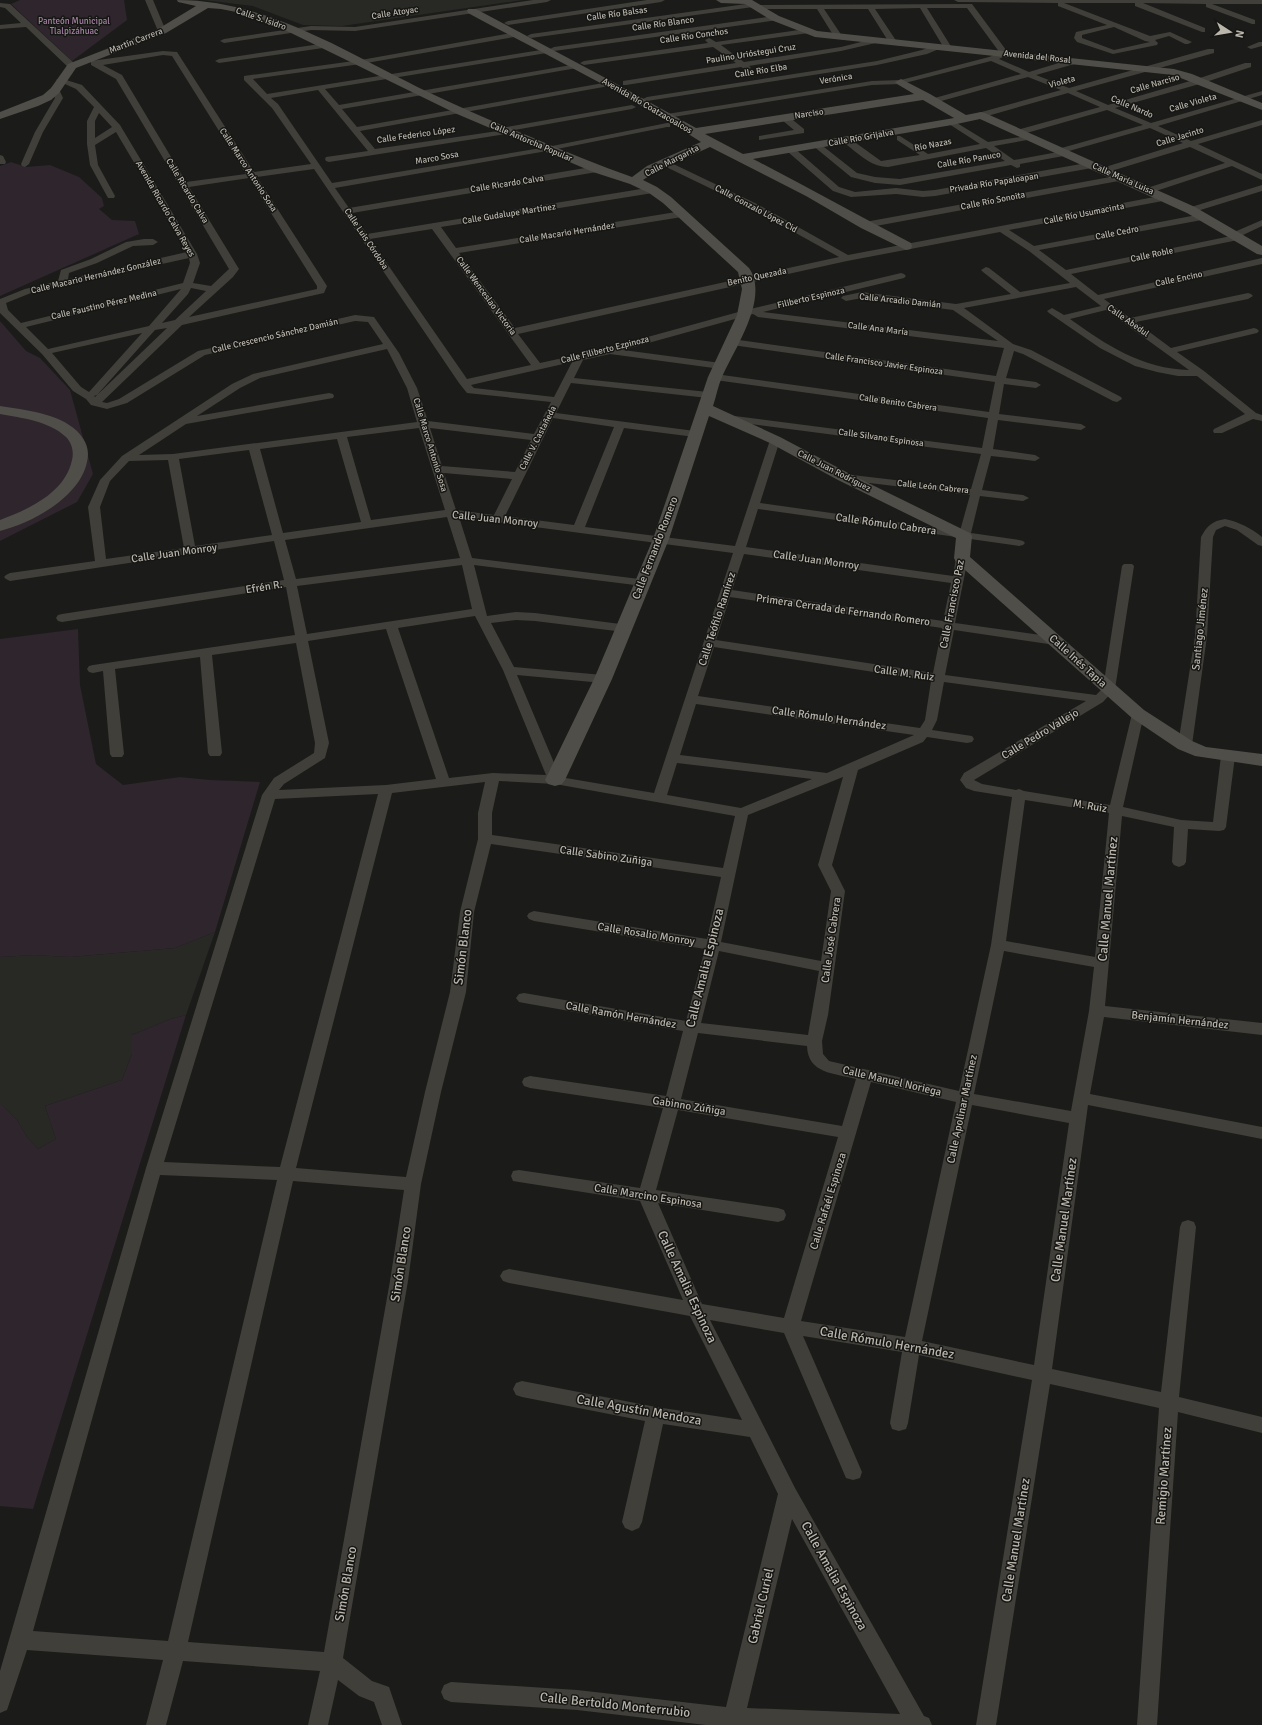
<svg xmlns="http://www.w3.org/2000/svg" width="1262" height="1725" viewBox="0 0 1262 1725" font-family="Signika,sans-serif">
  <rect width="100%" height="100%" fill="#1b1b19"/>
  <!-- built -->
  <g fill="#282825">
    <polygon points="203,0 523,0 342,26 303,25 253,6"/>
    <polygon points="215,932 186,1015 171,1019 132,1035 132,1054 122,1080 45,1106 56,1139 38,1149 27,1137 17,1120 3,1106 0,1106 0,957 33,955 70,957 175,948"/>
  </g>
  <!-- green -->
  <g fill="#2e252d">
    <polygon points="20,0 124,0 127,20 72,61 11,4"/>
    <polygon points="11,162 26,167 50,165 79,177 102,198 104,206 99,209 112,220 135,221 139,234 0,296 0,166"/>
    <polygon points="0,321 26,351 40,358 70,390 93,474 77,502 0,541"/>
    <polygon points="78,629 80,685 96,764 123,785 180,777 210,780 260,782 215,932 175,948 70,957 33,955 0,957 0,639"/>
    <polygon points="186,1015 33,1509 0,1506 0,1106 3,1106 17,1120 27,1137 38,1149 56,1139 45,1106 122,1080 132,1054 132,1035 171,1019"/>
  </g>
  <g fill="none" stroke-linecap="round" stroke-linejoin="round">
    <!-- street -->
    <g fill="#403f3a" fill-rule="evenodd">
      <polygon points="145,0 153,0 166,31 165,33 159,33 158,31"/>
      <polygon points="533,0 551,0 547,2 355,31 311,30 224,43 220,41 224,39 311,26 355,27"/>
      <polygon points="647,0 665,0 661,2 508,25 504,23 508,21"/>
      <path d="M954,0H1262V4H1212L1255,20V24H1252L1206,7V4L1143,3L1205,28V32H1202L1135,6V3H1064L1150,36L1170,32L1192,42L1188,44H1185L1169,36L1155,40L1158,43L1157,45L1113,54L1077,42L1074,38L1076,32L1107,25L1058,6V3L958,2ZM1114,27L1145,41L1150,42L1114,50L1082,38V35Z"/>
      <polygon points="0,3 10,4 75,64 75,68 69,68 26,27 0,29 0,25 21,23 5,8 0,7"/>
      <path d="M753,3L757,5L972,4L1009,54L999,59L1029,72L1072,59H1078V63L1036,75L1069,88L1208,49H1214V53L1076,91L1108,105L1197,79L1245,63H1251V67L1203,83L1115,108L1151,123L1262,91V95L1158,126L1191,141L1262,120V125L1198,144L1262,174V180L1232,166L1153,192H1147L1146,190L1147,188L1225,163L1190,147L1108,172H1102L1101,170L1102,168L1183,143L1150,128L1069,151V155L1020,164V167L1017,168L1011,165L900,185L875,183L851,177L812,145L816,143H819L857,173L875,177L900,179L1005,161L986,148L888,167C870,167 857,152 843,142V138H849L881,161L920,155L897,140V136H900L928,154L980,144L949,124L948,122L952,120L988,142L1033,135V139L994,146L1014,160L1058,152V149L1143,125L1107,110L1023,134H1017V130L1100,107L1068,93L984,117H978V113L1061,90L1028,77L934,103L930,101L931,99L1021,74L991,61L901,84L872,85L667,118L663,116L667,114L872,81L901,80L989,57L1000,53L967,8H927L952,48L948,50L944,48L920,8L875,9L897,42L893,44H890L868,9H824L842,36L838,38H835L817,9H757L753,7L531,38L527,36L531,34Z"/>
      <polygon points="775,16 779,18 778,20 554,51 550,49 554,47"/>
      <polygon points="806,29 809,29 809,33 721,45 744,62 841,47 877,38 881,40 880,42 841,51 749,66 751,68 747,70 741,67 626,85 623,85 623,81 736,63 713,47 584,65 580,63 584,61 708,43 705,40 709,38 716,42"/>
      <path d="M517,32H520V36L361,64L253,79L267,94L547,49L551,51L547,53L325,89L339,105L577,64L581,66L577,68L342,109L357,127L609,82L613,84L609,86L360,131L375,149L498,131V128H501L632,105L636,107L632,109L509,131V134H506L329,162L326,161L325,159L326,157L368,151L318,90L271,98L278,104L332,183L547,147L667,123H670V127H667L547,151L335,188L349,208L597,166L601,169L597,172L352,213L367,234L653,187L657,190L653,193L441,227L456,248L682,211L686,214L682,217L459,253L515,328L839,257L751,208L662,165L661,163L665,160L757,204L848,255L1165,195L1169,198L1168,200L1009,230L1034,246L1202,214L1206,217L1202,220L1039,250L1066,270L1231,236L1232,233L1262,220V226L1243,235L1244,237L1243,239L1071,274L1098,295L1262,258V264L1104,299L1130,318L1248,293L1251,294L1253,296L1248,299L1136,322L1171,348L1254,328L1257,329L1259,331L1257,333L1177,352L1204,371L1256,413L1262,415V421L1253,419L1222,433H1214L1213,431L1214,429L1245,414L1197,376H1178L1157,372L1135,366L1100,348L1049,313L1047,311L1052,308L1064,315L1101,306L1076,287L964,308L1013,344L1031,350L1121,397L1122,399L1117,402L1113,401L1023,354L1014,351L1006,378L1036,382L1041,385L1036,388L1004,384L999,414L1081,424L1086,427L1081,430L998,420L993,449L1035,455L1040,458L1035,461L991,456L982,490L1023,495L1029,498L1023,501L980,496L971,533L1019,540L1023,541L1025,543L1023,545L1019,546L758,509L746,547L953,576L956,558L958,556H966L968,558L955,623L1055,637L1059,638L1061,641L1059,644L1055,645L954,630L945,675L1096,695L1103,688L1122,566L1124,564H1132L1134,566L1115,689L1103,702L974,780L982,784L1016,790L1019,789L1024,791L1110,805L1132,714L1133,711H1143L1144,714L1123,807L1181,820L1213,822L1221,756L1223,753H1233L1235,756L1226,827L1224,830L1219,831L1188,829L1186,862L1184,865L1179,867L1174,865L1172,862L1174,827L1122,816L1105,1006L1262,1023V1035L1104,1017L1090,1094L1262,1127V1139L1088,1105L1052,1369L1161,1392L1180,1227L1182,1222L1188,1220L1194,1222L1196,1227L1179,1397L1262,1417V1433L1178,1412L1157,1725H1137L1159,1408L1050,1384L996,1725H976L1032,1380L919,1355L908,1423L906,1429L899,1431L892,1429L890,1423L902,1352L803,1336L862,1472L860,1478L853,1480L846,1478L784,1333L710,1320L795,1488L924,1716L929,1718L932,1725H706L577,1710L451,1702L444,1699L441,1692L444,1685L451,1682L577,1690L726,1707L778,1494L750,1437L663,1424L642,1522L639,1528L632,1531L625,1528L622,1522L645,1421L522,1397L516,1395L513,1389L516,1383L522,1381L656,1407L742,1420L690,1316L509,1283L503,1281L500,1276L503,1271L509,1269L683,1300L640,1201L519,1182L513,1181L511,1176L513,1171L519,1170L640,1188L663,1108L530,1088L524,1086L522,1082L524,1078L530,1076L666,1096L683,1031L524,1003L519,1002L516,998L519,994L524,993L686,1021L705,949L534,921L529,919L527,916L529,913L534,911L707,939L721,877L491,844L474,912L466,992L441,1092L421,1184L408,1281L343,1658L372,1681L389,1687L402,1725H382L374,1702L359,1696L338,1680L328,1725H308L320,1671L183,1661L166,1725H146L163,1660L27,1650L7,1710L0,1713V1671L146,1168L262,795L274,778L314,753L315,743L296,643L212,655L222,753L220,756H210L208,753L200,657L115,669L124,754L122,757H112L110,754L103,671L93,673L89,672L87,669L89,666L93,665L295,635L286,587L62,622L58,621L56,618L58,615L62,614L284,580L274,541L10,581L6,579L4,577L6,575L10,573L95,561L88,507L100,480L122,456L232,384L253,374L383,344L368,322L355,321L205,355L127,403L107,409L91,405L86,399L73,391L42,354L0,313V299L25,289L58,281L61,270L91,259L126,242L144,239H153L158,242L153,245L133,246L97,263L69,273L68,279L187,252L116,132L95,145L98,165L115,196L114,198H108L90,165L87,144V121L94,107L76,89L56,80L60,78L82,85L120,125L197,254L200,263L193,283L211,286L229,269L116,79L91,65V61L163,51L177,52L254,172L311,164L272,108L244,80V76L361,60ZM163,55L172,56L246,174L186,182L122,75L103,65ZM99,113L112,127L95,138V121ZM314,169L459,383L467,393L551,402L534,434L428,421L417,388L399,353L374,317L355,315L198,351L119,399L107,403L102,402L182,325L324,293L327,286L257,177ZM249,178L317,286V289L189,317L233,277L239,269L189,187ZM432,229L531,365L467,379L370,239ZM1000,232L1029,251L1070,283L1020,292L989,268L986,267L981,270L983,272L1011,294L956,304L862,292L843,296L841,298L846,301L862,298L953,310L998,341L763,312L904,278L906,276L904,274L901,273L742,311L604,349L540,363L518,334L847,261ZM189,258L190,263L183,283L21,323L8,310L6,303L31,293ZM191,288L206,291L175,320L162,323L188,294ZM181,289L149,326L48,349L26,327ZM1106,310L1189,370C1143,369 1106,345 1070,319ZM753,314L758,317L1004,348L996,376L732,339L727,342L732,345L995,382L989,412L715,374L710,377L715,380L988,418L982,448L727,415L722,418L727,421L981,454L971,489L844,474L839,477L844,480L970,495L960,531L760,503L780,440L775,437L770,440L735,546L585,527L624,428L695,437L700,434L695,431L556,413L571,383L708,398L713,395L708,392L574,378L583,360L610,354L721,369L725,368L726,366L725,364L721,363L623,350ZM167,328L95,397L94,396L97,395L155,330ZM142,333L89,392L81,387L52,353ZM387,349L407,388L417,422L173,454L139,455L186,424L333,398L334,396L333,394L329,393L197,416L240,388L260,378ZM572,362L554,397L474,388L471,385ZM553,418L614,427L574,525L505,516ZM419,428L445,510L371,520L347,437ZM430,428L531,440L515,472L442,466ZM337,439L361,522L283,533L260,449ZM249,450L272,535L195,546L179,459ZM168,460L184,548L106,559L100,507L110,481L129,461ZM444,473L512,479L494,515L456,510ZM447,517L460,558L296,579L285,540ZM459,517L733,553L654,793L560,777L517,675L603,683L607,682L609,679L607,676L603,675L514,667L491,623L516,620L535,621L624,632L628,631L630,628L628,625L535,613L516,612L487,616L474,565L643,586L647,584L649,582L647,580L472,558ZM744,554L951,583L943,621L732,590ZM462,565L472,609L307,634L297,586ZM730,597L942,628L933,673L716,640ZM475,616L503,670L546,775L493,773L449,778L398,628ZM386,629L436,779L386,785L279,790L284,784L325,758L329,743L308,641ZM714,647L931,681L925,720L920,728L698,696ZM944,682L1086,701L964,773L960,780L966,788L974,791L1012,797L991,945L959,1091L829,1061L823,1054L822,1041L828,1015L845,891L832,865L858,770L923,742L927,737L967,743L972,742L974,739L972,736L932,730L937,720ZM696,704L914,735L827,773L680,755ZM677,763L812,779L741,808L667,795ZM843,777L818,865L831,891L821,961L721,942L748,815ZM499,781L555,784L735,816L723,868L492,835V813ZM485,782L478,813V839L460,912L450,992L425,1092L406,1177L296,1168L392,793ZM378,794L280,1167L164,1162L275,799ZM1025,800L1109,813L1095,957L1006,941ZM719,951L819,971L808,1035L701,1023ZM1004,951L1094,967L1089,1011L1071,1111L974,1094ZM698,1033L807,1046C808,1074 834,1073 856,1079L842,1126L681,1099ZM871,1082L956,1102L905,1337L801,1321ZM972,1105L1069,1123L1034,1365L922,1341ZM678,1110L838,1137L784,1318L702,1304L658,1203L778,1222L784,1220L786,1215L784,1210L778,1208L656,1190ZM160,1175L277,1180L168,1641L33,1631ZM293,1181L404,1190L390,1281L324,1652L188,1642ZM792,1519L900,1714L747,1708Z"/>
      <polygon points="1259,42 1262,42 1262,46 1251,49 1247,47"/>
      <polygon points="327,43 330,43 330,47 219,63 215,61 219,59"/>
      <polygon points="936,45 940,47 939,49 927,54 877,65 647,101 643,99 647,97 877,61 922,50"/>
      <polygon points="52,87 58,87 63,98 43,132 29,164 25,167 22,166 21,164 35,132 55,98 51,89"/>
      <polygon points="782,116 788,116 804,129 804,133 759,140 759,136 794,130 782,120"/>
      <polygon points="788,148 794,148 839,187 855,192 896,188 923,191 935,190 1092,162 1096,165 1092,168 935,196 923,197 896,194 851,197 833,191 788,152 787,150"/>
      <polygon points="0,155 3,156 6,162 5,164 0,164"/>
      <polygon points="1121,175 1125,178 1124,180 865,228 861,225 865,222"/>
      <polygon points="1262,185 1262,191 1194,212 1191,213 1187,210 1188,208"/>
      <path d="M1225,519C1239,522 1251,528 1262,537V546L1258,545L1237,530L1225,526L1216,530L1213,537L1207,636L1192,745L1190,748H1180L1178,745L1195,636L1201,537C1207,526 1212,521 1225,519Z"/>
    </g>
    <!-- secondary -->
    <g fill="#504e48" fill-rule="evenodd">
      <path d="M177,0C268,0 349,54 428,92C462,108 496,123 531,137C564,151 598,165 632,177L647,166L701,142C627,94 546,55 468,13L467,11L468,9H476L613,82L696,128L914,94L897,84L895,82L901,79L930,94L966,115L981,112L985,113L1195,207L1262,246V255L1257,254L1187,213L980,119L952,125L753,159C806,186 858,216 911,243L912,246L911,249L906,250L861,228L806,196L710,147L655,172L643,180L657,187L671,197L749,268C770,298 734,349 722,377C718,386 716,397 713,406L780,437L850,474L970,533L972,536L970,557L1144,710L1192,741L1206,747L1262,754V766L1195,756L1178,749L1132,718L956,562L954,558L956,538L838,480L770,443L709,416L669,539L612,679L565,780L562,784L555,786L548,784L545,780L594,679L653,539L708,377L737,315L742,289L738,272L663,203L649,193L630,184L593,172L457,114L289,32L236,12L221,9L208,8L166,33L76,68L59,93L51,100L38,106L0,119V112L43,95L51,88L68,64L158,29L196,6L178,2ZM923,100L954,118L743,154L705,134Z"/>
      <polygon points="716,0 752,0 779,16 817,31 1174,69 1192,74 1262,103 1262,110 1173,75 815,37 771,20 745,4 721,3"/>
      <path d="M0,406C25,410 58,413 77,431C86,440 90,450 87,462C80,497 32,523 0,531V520C29,509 65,493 72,460C74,452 72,443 66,437C49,421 22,418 0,414Z"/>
    </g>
  </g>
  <g text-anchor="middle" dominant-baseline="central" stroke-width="3" stroke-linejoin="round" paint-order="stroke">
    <!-- far-street labels -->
    <g font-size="9" fill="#bab6ac" stroke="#161614">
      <text transform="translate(395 13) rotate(-9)">Calle Atoyac</text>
      <text transform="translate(617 14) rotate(-8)">Calle Río Balsas</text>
      <text transform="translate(261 19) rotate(19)">Calle S. Isidro</text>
      <text transform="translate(663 24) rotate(-8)">Calle Río Blanco</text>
      <text transform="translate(694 36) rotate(-8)">Calle Río Conchos</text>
      <text transform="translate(136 41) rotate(-21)">Martín Carrera</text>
      <text transform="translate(751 54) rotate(-9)">Paulino Urióstegui Cruz</text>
      <text transform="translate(1037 57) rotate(6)">Avenida del Rosal</text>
      <text transform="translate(761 71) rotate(-9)">Calle Río Elba</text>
      <text transform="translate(836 79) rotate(-9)">Verónica</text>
      <text transform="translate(1062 82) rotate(-15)">Violeta</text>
      <text transform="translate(1155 84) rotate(-16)">Calle Narciso</text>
      <text transform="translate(1193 103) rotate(-16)">Calle Violeta</text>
      <text transform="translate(647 106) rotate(30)">Avenida Río Coatzacoalcos</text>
      <text transform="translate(1132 107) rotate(23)">Calle Nardo</text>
      <text transform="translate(809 114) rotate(-9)">Narciso</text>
      <text transform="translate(416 135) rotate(-8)">Calle Federico López</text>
      <text transform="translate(1180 137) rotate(-17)">Calle Jacinto</text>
      <text transform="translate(861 138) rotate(-10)">Calle Río Grijalva</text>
      <text transform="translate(531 142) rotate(23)">Calle Antorcha Popular</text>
      <text transform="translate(933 145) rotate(-11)">Río Nazas</text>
      <text transform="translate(437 158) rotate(-10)">Marco Sosa</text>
      <text transform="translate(969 160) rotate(-10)">Calle Río Panuco</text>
      <text transform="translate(672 161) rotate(-27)">Calle Margarita</text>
      <text transform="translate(248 170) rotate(57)">Calle Marco Antonio Sosa</text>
      <text transform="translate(1123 179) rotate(24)">Calle María Luisa</text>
      <text transform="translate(994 183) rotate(-9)">Privada Río Papaloapan</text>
      <text transform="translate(507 184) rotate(-9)">Calle Ricardo Calva</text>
      <text transform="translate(187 191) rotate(59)">Calle Ricardo Calva</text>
      <text transform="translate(993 201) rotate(-11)">Calle Río Sonoita</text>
      <text transform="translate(165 209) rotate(60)">Avenida Ricardo Calva Reyes</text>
      <text transform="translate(756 209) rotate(28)">Calle Gonzalo López Cid</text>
      <text transform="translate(509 214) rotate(-9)">Calle Gudalupe Martínez</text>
      <text transform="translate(1084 214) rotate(-11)">Calle Río Usumacinta</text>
      <text transform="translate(567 233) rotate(-9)">Calle Macario Hernández</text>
      <text transform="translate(1117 233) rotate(-11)">Calle Cedro</text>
      <text transform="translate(366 239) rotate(56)">Calle Luis Córdoba</text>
      <text transform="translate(1152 255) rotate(-12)">Calle Roble</text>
      <text transform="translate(96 276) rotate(-13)">Calle Macario Hernández González</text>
      <text transform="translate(757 277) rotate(-12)">Benito Quezada</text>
      <text transform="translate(1179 279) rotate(-12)">Calle Encino</text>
      <text transform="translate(486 296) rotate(54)">Calle Wenceslao Victoria</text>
      <text transform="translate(811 298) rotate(-13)">Filiberto Espinoza</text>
      <text transform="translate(900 301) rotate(6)">Calle Arcadio Damián</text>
      <text transform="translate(104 305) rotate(-13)">Calle Faustino Pérez Medina</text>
      <text transform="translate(1128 321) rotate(35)">Calle Abedul</text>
      <text transform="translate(878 329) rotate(7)">Calle Ana María</text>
      <text transform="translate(275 336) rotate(-13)">Calle Crescencio Sánchez Damián</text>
      <text transform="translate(605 350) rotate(-14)">Calle Filiberto Ezpinoza</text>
      <text transform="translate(884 364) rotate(8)">Calle Francisco Javier Espinoza</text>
      <text transform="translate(898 403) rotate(8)">Calle Benito Cabrera</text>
      <text transform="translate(538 438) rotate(-63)">Calle V. Castañeda</text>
      <text transform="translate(881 438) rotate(8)">Calle Silvano Espinosa</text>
      <text transform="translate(430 445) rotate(73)">Calle Marco Antonio Sosa</text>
      <text transform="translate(834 471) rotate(27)">Calle Juan Rodríguez</text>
      <text transform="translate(933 487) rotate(6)">Calle León Cabrera</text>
    </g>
    <!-- far-park labels -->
    <g font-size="9" fill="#a583a3" stroke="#161614">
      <text x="74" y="21">Panteón Municipal<tspan x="74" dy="10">Tlalpizáhuac</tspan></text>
    </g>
    <!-- street labels -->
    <g font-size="11" fill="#bab6ac" stroke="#161614">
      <text transform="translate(495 519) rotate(6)">Calle Juan Monroy</text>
      <text transform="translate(886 524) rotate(8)">Calle Rómulo Cabrera</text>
      <text transform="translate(655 548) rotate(-69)">Calle Fernando Romero</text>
      <text transform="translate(174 553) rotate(-8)">Calle Juan Monroy</text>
      <text transform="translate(816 560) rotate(8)">Calle Juan Monroy</text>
      <text transform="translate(264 587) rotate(-9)">Efrén R.</text>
      <text transform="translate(952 604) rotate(-79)">Calle Francisco Paz</text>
      <text transform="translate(843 610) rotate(8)">Primera Cerrada de Fernando Romero</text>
      <text transform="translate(717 619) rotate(-72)">Calle Teófilo Ramírez</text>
      <text transform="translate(1200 629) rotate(-84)">Santiago Jiménez</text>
      <text transform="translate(1078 661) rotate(42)">Calle Inés Tapia</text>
      <text transform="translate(904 673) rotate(8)">Calle M. Ruiz</text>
      <text transform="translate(829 718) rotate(8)">Calle Rómulo Hernández</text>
      <text transform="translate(1040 734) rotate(-31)">Calle Pedro Vallejo</text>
      <text transform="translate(1090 806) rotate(10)">M. Ruiz</text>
      <text transform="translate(606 856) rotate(8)">Calle Sabino Zuñiga</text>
      <text transform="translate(646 934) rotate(9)">Calle Rosalio Monroy</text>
      <text transform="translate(831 940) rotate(-82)">Calle José Cabrera</text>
      <text transform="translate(621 1015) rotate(10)">Calle Ramón Hernández</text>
      <text transform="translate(1180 1020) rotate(6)">Benjamín Hernández</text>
      <text transform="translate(892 1081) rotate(13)">Calle Manuel Noriega</text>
      <text transform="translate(689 1106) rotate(9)">Gabinno Zúñiga</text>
      <text transform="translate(962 1109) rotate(-78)">Calle Apolinar Martínez</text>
      <text transform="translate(648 1196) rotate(9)">Calle Marcino Espinosa</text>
      <text transform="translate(828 1201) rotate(-73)">Calle Rafaél Espinoza</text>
    </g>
    <!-- near-street labels -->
    <g font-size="13" fill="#bab6ac" stroke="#161614">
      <text transform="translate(1108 899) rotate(-85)">Calle Manuel Martínez</text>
      <text transform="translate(463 947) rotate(-83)">Simón Blanco</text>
      <text transform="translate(705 968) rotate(-76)">Calle Amalia Espinoza</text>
      <text transform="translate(1064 1220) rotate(-82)">Calle Manuel Martínez</text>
      <text transform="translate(401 1264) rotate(-81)">Simón Blanco</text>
      <text transform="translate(687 1287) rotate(65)">Calle Amalia Espinoza</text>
      <text transform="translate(887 1343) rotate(10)">Calle Rómulo Hernández</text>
      <text transform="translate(639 1410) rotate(10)">Calle Agustín Mendoza</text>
      <text transform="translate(1164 1476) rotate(-86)">Remigio Martínez</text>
      <text transform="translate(1016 1540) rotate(-81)">Calle Manuel Martínez</text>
      <text transform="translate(834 1576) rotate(61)">Calle Amalia Espinoza</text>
      <text transform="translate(346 1584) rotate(-80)">Simón Blanco</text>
      <text transform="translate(761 1606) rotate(-77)">Gabriel Curiel</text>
      <text transform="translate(615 1705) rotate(6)">Calle Bertoldo Monterrubio</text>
    </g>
  </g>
  <!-- north arrow -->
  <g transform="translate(1230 32) rotate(102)" stroke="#161614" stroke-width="3" paint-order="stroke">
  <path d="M0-3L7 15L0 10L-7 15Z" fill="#bab6ac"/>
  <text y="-6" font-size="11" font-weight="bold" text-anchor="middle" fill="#bab6ac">N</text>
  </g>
</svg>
